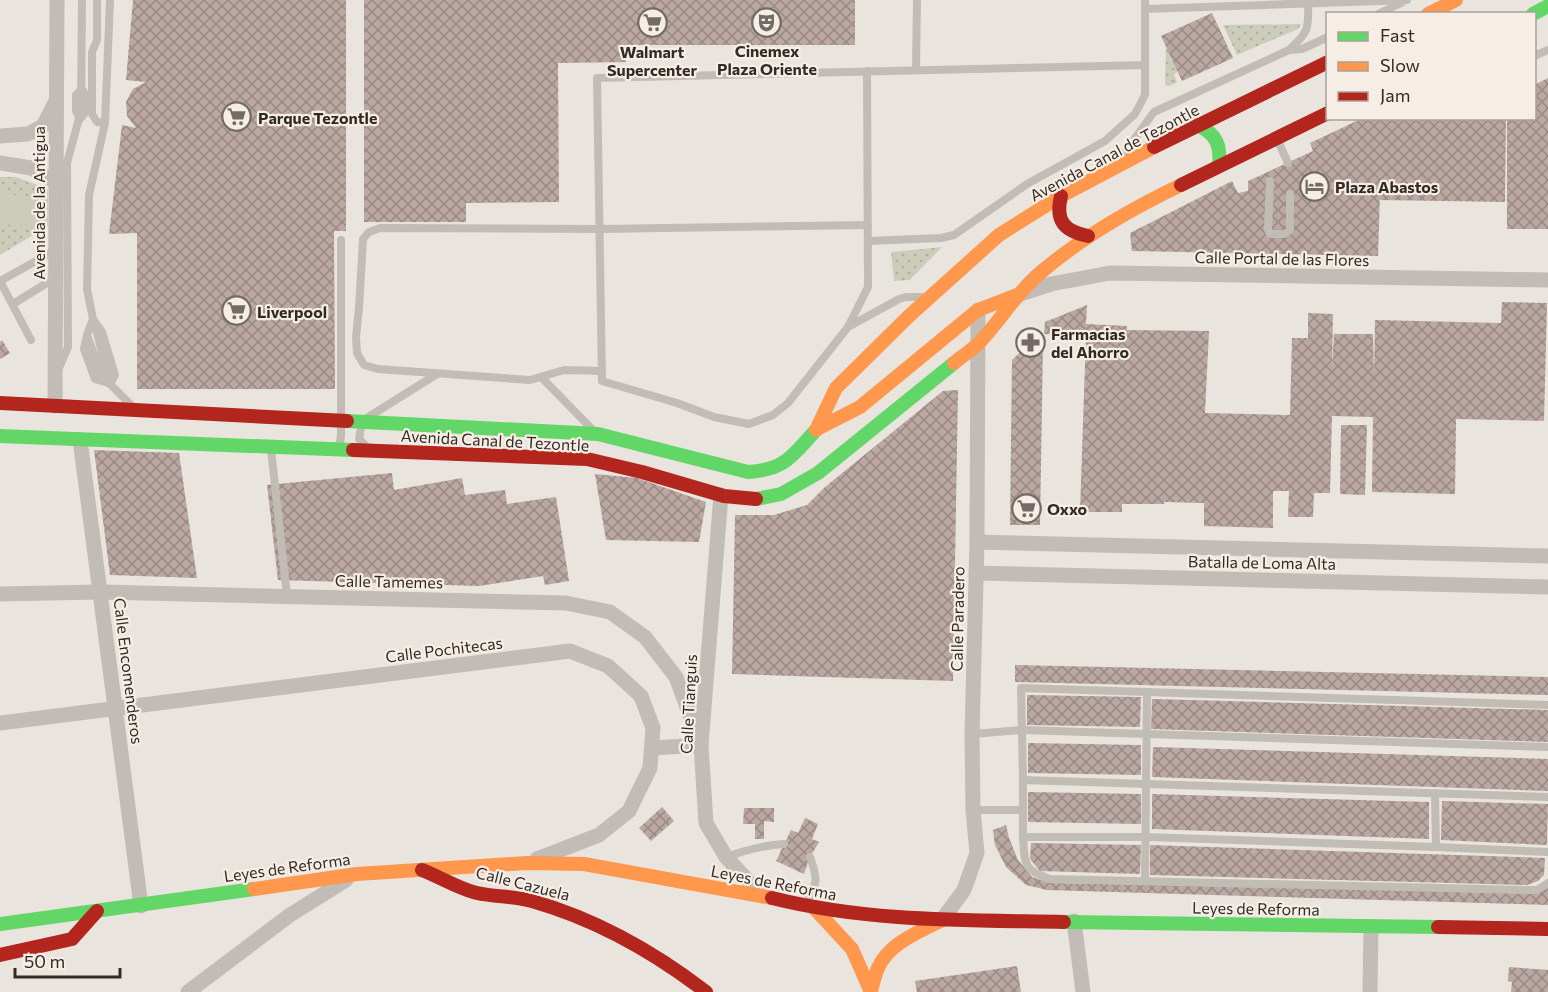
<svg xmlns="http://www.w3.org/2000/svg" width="1548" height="992" viewBox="0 0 1548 992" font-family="Commissioner,sans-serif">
  <defs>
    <pattern id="grass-dots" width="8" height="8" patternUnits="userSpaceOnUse" patternTransform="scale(1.5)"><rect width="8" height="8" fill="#cbcdba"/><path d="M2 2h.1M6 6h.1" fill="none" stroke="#afb0a0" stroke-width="1.8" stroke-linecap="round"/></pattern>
    <pattern id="building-cross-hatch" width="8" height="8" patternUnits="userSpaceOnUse" patternTransform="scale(1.5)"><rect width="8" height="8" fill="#bba8a2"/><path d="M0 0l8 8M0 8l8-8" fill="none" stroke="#998984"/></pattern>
  </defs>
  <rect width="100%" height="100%" fill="#eae4de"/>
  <!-- grass -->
  <g fill="url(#grass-dots)">
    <polygon points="1301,24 1298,29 1237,55 1223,25"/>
    <polygon points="1166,46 1178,72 1174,74 1177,83 1168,86 1165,85"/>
    <polygon points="0,177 16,177 48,189 48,226 0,255"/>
    <polygon points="942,247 910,280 894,281 891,252"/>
  </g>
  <!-- pitch -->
  <polygon fill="#cbcdba" points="0,194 45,198 42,227 0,224"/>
  <!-- building -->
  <g fill="url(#building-cross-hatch)">
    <polygon points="133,0 346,0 346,231 334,231 335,389 137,389 137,233 109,234 122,125 136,128 127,116 126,102 133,89 146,82 126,80"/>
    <polygon points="364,0 855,0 855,45 626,45 626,62 558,63 559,202 466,203 466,222 364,222"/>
    <polygon points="1212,13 1233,58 1182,81 1161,36"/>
    <polygon points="1548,78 1548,229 1507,229 1507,118 1534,118 1534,85"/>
    <polygon points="1363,118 1506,118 1505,202 1380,200 1380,193 1378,256 1132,251 1130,233 1232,181 1238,193 1248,191 1248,181 1313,151 1310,143"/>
    <polygon points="1502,302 1547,303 1544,421 1456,419 1455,494 1372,492 1373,417 1332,416 1330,493 1314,493 1313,517 1288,517 1289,491 1273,491 1273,528 1204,526 1204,503 1164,502 1164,504 1122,504 1122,512 1080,512 1086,335 1044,334 1045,322 1087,305 1086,324 1127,326 1127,330 1209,331 1205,413 1290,415 1292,338 1308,338 1308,313 1333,314 1332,368 1334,334 1373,334 1374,375 1375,320 1501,323"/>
    <polygon points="2,340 10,353 0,359 0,342"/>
    <polygon points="1043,342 1040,525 1010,525 1012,360 1030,343"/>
    <polygon points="958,390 953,681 732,674 735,515 774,515 807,505 825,487 943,391"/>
    <polygon points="1341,425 1367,425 1365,495 1340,494"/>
    <polygon points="94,450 179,453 197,578 110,575"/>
    <polygon points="392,473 394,490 462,478 465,495 505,490 507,504 556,497 569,581 545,585 543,576 479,586 278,580 267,485"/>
    <polygon points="595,474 637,478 706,502 699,542 606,540"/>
    <polygon points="1015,665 1548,677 1548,695 1015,682"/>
    <polygon points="1027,695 1141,697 1140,727 1027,725"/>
    <polygon points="1152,699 1548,710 1548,742 1151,729"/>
    <polygon points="1028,743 1141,745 1141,775 1028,773"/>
    <polygon points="1153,747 1548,759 1548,791 1152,777"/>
    <polygon points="1028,792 1141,794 1141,824 1028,822"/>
    <polygon points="1152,794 1429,802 1429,839 1152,829"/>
    <polygon points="1442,801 1548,804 1547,845 1441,840"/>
    <polygon points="662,807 674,821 651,841 639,828"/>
    <polygon points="744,808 774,808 774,822 764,821 764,839 755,839 755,824 743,824"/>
    <polygon points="805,818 818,824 812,839 819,842 810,857 804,874 776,861 791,830 798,833"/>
    <polygon points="1006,825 1009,838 1018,860 1032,877 1050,883 1539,892 1548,888 1548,905 1047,890 1026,885 1006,867 995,845 993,830"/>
    <polygon points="1031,843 1141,845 1140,874 1040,871 1030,859"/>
    <polygon points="1150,845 1545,858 1544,875 1538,881 1527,885 1150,875"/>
    <polygon points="1017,966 1021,992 917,992 915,981"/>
    <polygon points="1509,967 1548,970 1548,992 1511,992 1512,982 1508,981"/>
  </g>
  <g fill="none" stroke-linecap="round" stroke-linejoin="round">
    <!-- lane -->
    <g stroke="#c2bcb7" stroke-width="8">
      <polyline points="97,0 97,40 92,52 92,114 97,122 105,123"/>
      <polyline points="110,0 105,123 89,195 87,289 93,319 87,335 102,376 132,406"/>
      <polyline points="1145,9 1407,0"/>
      <polyline points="1378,14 1401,3"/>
      <path d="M1289,50C1308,33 1309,29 1308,4"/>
      <polyline points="1534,56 1548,50"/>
      <polyline points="916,69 917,0"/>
      <polyline points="867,71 868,287 848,327 788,403 773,415 749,424 714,417 677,403 602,381 597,78 1145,65"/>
      <polygon points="82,89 86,96 86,112 80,119 76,111 76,95"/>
      <polyline points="1277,139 1288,163"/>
      <polyline points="1122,156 1154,112 1289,50 1302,49 1328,37"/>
      <polyline points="1270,181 1268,229 1270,234 1285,234 1290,230 1290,194"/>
      <polyline points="868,241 941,238 954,235 1027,184 1105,141 1135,114 1145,95 1145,0"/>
      <polyline points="0,281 31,340"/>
      <polyline points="0,281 56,250"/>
      <polyline points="13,304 55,278"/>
      <polyline points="93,319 102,332 115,375 110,384"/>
      <polyline points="95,324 109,382"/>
      <polyline points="848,327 899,299 906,297 924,297"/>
      <polyline points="87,335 84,349 95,379 108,383"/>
      <polyline points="59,368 68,347 67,163 81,111 82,0"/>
      <polyline points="602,371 564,370 530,380 378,369 364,365 357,353 356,337 359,308 363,239 369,232 380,228 599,229 868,225"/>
      <polyline points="541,377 592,429"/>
      <polyline points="366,446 359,439 362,421 437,374"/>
      <polyline points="336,447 340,443 341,435 341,240"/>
      <polyline points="271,449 287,596"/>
      <polyline points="972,734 1022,730 1548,747"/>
      <polyline points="1023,780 1021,688 1548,705"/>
      <polyline points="1435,793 1436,847 1548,852"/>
      <polyline points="973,810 1023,810 1023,837 1146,837 1436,847"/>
      <polyline points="1023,810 1023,780 1548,797"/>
      <path d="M1023,837C1025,863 1022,870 1050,879L1526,890H1537L1548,883"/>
      <path d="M726,857C746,850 763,845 784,844"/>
      <polyline points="1145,881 1147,692"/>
      <path d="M806,903C818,883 818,879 810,857"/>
    </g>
    <!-- street -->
    <g stroke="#c2bcb7" stroke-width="15">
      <polyline points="0,136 28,134 43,126 55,103"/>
      <polyline points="0,163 31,168 57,183"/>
      <polyline points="1020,294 1051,284 1110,273 1548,280"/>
      <polyline points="55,406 57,0"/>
      <polyline points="80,440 141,906"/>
      <polyline points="721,495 701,745 706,823 726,857 762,896"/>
      <polyline points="977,542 1548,556"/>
      <polyline points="976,573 1548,587"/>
      <polyline points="0,594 100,592 566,603 610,612 645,637 676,677 701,745 652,748"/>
      <polyline points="0,723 570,651 608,666 641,696 653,728 650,768 629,811 599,835 537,859"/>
      <polyline points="942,920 964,890 977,853 973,810 972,734 977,542 978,310"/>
      <polyline points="1074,921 1083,992"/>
      <polyline points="188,992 290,915 346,880"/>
      <polyline points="1370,992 1371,927"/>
    </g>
    <!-- fast -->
    <g stroke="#63d668" stroke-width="14">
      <polyline points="1533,14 1548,6"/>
      <path d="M1198,125C1217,135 1221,145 1219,166"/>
      <path d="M347,421L598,434L748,472C785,470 792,456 816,430"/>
      <polyline points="0,436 353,450"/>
      <polyline points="756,499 781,494 818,473 954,363"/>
      <polyline points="1064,922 1438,927"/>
      <polyline points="0,924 254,889"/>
    </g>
    <!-- slow -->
    <g stroke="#ff974d" stroke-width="14">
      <polyline points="1428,14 1456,0"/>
      <path d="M954,363C962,356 972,350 979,343C1001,320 1016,293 1040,273C1082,237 1131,209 1181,185"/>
      <polyline points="817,429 860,407 978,310 1017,295"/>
      <polyline points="816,430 836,388 909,316 999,235 1061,196 1154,147"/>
      <polyline points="254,889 357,874 526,863 584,864 772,898"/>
      <polyline points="815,909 852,949 871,992"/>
      <path d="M871,991C873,983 875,975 878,968C889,943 919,932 942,920"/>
    </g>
    <!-- jam -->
    <g stroke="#b3261e" stroke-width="14">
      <polyline points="1154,147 1328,62"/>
      <polyline points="1181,185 1328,113"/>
      <path d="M1061,196C1055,221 1064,231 1088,236"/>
      <polyline points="0,403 347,421"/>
      <polyline points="353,450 587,459 642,472 724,496 756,499"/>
      <path d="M422,870C440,877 459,889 477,893C495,897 514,896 532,901C595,919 654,952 706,992"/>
      <path d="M772,898C868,922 966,920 1064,922"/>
      <polyline points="1438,927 1548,929"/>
      <polyline points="0,955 72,939 97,911"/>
    </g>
  </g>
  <!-- icons -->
  <defs>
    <symbol id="theatre-ring" viewBox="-11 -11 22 22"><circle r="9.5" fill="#f6eee5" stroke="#726b67" stroke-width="1.5"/><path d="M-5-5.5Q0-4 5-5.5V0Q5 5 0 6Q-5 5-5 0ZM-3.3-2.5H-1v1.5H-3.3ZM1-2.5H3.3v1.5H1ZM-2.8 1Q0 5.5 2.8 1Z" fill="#726b67"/></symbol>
    <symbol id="supermarket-ring" viewBox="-11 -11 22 22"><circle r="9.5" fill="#f6eee5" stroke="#726b67" stroke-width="1.5"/><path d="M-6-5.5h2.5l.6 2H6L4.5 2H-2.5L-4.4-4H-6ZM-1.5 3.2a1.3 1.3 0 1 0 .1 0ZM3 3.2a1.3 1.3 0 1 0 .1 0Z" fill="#726b67"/></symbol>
    <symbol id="hotel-ring" viewBox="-11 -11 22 22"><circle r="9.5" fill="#f6eee5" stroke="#726b67" stroke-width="1.5"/><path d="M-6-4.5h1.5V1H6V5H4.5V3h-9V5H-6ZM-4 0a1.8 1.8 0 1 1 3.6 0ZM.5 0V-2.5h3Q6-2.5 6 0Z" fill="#726b67"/></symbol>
    <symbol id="pharmacy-ring" viewBox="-11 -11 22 22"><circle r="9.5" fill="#f6eee5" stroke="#726b67" stroke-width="1.5"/><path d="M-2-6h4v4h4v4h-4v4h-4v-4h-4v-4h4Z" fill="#726b67"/></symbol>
  </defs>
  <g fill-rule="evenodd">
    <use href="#theatre-ring" x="750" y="6" width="33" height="33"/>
    <use href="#supermarket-ring" x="636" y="6" width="33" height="33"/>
    <use href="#supermarket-ring" x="220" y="100" width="33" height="33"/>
    <use href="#hotel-ring" x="1298" y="170" width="33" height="33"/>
    <use href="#supermarket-ring" x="220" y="294" width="33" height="33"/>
    <use href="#pharmacy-ring" x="1014" y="326" width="33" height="33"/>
    <use href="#supermarket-ring" x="1010" y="492" width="33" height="33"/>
  </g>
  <g text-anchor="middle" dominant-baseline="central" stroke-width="4.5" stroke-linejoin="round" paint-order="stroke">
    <!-- poi labels -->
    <g font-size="16" font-weight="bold" fill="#322a27" stroke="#f6eee5" text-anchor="start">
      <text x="767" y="50" text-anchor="middle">Cinemex<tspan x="767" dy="18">Plaza Oriente</tspan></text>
      <text x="652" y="51" text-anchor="middle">Walmart<tspan x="652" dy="18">Supercenter</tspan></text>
      <text x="258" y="117">Parque Tezontle</text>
      <text x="1335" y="186">Plaza Abastos</text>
      <text x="257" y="311">Liverpool</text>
      <text x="1051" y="333">Farmacias<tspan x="1051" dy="18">del Ahorro</tspan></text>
      <text x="1047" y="508">Oxxo</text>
    </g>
    <!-- street labels -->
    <g font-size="16" fill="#322a27" stroke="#f6eee5">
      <text transform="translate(1114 152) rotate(-28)">Avenida Canal de Tezontle</text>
      <text transform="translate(38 203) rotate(-90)">Avenida de la Antigua</text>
      <text transform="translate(1282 258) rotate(1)">Calle Portal de las Flores</text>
      <text transform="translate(495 440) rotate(3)">Avenida Canal de Tezontle</text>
      <text transform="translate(1262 562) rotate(1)">Batalla de Loma Alta</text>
      <text transform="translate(389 581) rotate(1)">Calle Tamemes</text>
      <text transform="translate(957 619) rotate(-89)">Calle Paradero</text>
      <text transform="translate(444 649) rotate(-7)">Calle Pochitecas</text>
      <text transform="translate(129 671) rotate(83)">Calle Encomenderos</text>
      <text transform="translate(688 704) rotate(-87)">Calle Tianguis</text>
      <text transform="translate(287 867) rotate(-8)">Leyes de Reforma</text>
      <text transform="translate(774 882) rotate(11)">Leyes de Reforma</text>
      <text transform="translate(523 883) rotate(14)">Calle Cazuela</text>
      <text transform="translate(1256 908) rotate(1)">Leyes de Reforma</text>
    </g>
  </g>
  <!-- legend -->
  <rect x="1326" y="12" width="210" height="108" fill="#f6eee5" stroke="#a8a099" stroke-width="1.5"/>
  <rect x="1338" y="32" width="30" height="9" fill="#63d668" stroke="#a8a099" stroke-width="1.5"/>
  <text x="1380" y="42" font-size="18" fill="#322a27">Fast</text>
  <rect x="1338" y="62" width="30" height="9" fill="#ff974d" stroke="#a8a099" stroke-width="1.5"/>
  <text x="1380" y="72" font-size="18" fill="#322a27">Slow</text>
  <rect x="1338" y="92" width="30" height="9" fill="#b3261e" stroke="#a8a099" stroke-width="1.5"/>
  <text x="1380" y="102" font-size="18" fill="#322a27">Jam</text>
  <!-- scale -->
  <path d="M15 968v9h105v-9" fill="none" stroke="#322a27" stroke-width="3"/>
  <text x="24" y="968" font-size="18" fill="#322a27" stroke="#f6eee5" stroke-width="4.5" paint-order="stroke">50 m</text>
</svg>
